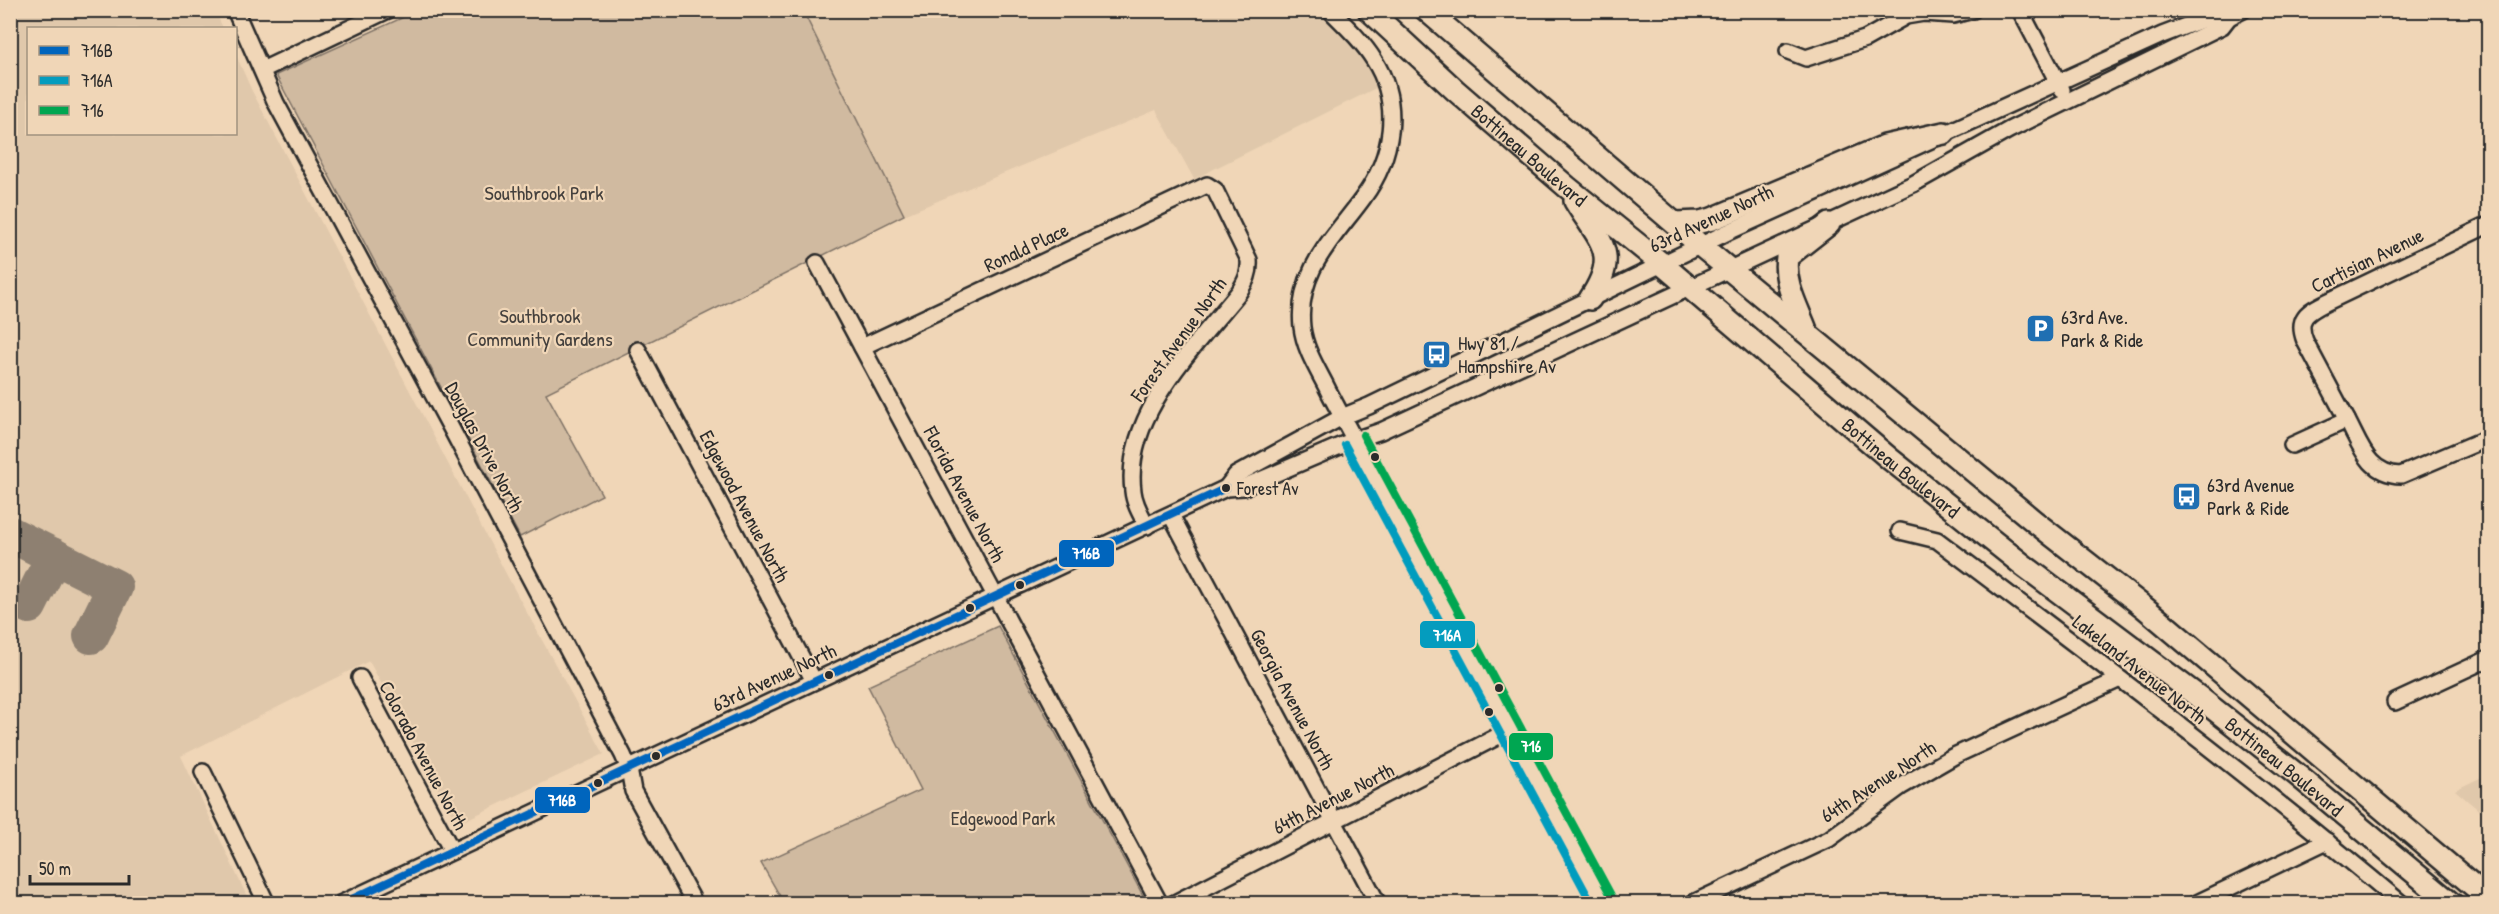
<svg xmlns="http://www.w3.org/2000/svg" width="2499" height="914" viewBox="0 0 2499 914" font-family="'Patrick Hand',sans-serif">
  <rect width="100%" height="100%" fill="#f0d6b7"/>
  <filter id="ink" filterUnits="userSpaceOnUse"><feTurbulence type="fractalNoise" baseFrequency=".0167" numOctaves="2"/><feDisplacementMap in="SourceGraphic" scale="12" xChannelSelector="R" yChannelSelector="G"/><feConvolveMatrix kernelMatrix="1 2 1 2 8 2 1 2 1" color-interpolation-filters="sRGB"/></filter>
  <g filter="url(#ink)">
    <!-- built -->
    <g fill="#e0c8ab">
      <polygon points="10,11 215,11 223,28 28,28 28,134 236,134 236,55 252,91 512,585 604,754 457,824 369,661 181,756 250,903 11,903"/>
      <polygon points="803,11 1320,11 1370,60 1380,86 1194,179 1156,110 904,215"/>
      <polygon points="2488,774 2488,818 2455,790"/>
    </g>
    <!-- green -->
    <g fill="#d0baa0" stroke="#7e7266" stroke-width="1.5">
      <polygon points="417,11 803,11 904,215 546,393 602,495 520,537 276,75"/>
      <polygon points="998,626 1147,903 784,903 761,863 921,790 868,686"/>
    </g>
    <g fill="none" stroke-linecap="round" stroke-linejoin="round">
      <!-- taxiway -->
      <g stroke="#8e8071" stroke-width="36">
        <polyline points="10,534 115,587 91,636"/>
        <polyline points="29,606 54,556"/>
      </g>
      <defs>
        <g id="minor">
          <polyline points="235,10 276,103 451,428 623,755 629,769 633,791 695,904"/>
          <path d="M1330,10C1346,26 1362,41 1374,60C1402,104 1393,157 1363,198C1334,238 1296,271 1302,327C1305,351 1319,371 1329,392C1352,436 1376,479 1400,522C1470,648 1537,776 1604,904"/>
          <polyline points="2020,10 2062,90"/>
          <polyline points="1788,51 1806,58 1865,39 1906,16 1924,13 1953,15 1973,10"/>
          <polyline points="262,70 388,10"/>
          <polyline points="817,263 1160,904"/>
          <path d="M862,347L1207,185L1215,190L1249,260C1250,273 1246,281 1239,292C1195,347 1123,415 1133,491C1134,503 1141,515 1147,526"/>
          <polyline points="638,350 814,681"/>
          <path d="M2347,420L2305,341C2296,318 2307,312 2327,302L2488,225"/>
          <path d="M2292,445L2347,420C2361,446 2368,474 2401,475L2488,438"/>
          <polyline points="1226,488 1236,475 1342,417 1369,406 1728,232 2162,35 2204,19 2229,17 2243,10"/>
          <polyline points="1171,515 1378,904"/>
          <path d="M1900,531L1937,540C2094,658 2251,777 2402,904"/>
          <polyline points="360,678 452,851"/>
          <polyline points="2395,702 2488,659"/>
          <polyline points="203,772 267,904"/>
          <polyline points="340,904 1226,488 1244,487 1354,440 1381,431 1913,184 2009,130 2222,26 2229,17"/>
          <polyline points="1173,904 1512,729"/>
          <polyline points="1691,904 1829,839 1902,786 1954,756 2120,679"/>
          <polyline points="2195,904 2327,841"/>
        </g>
        <g id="highway">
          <path id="s1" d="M1369,10L1455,90L1567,187L1662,264L1890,459L2023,565L2200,698L2296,774L2452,904"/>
          <polyline points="1426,10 1701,246 2035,522 2145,608 2488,898"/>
          <path d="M1575,201C1599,241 1621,253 1590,299"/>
          <polyline points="1676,223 1700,222 1712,219 1885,146 1944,133"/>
          <path d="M1806,330C1797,306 1783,283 1787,257L1829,224"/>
        </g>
      </defs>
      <!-- minor casing -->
      <use href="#minor" stroke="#2b2b2b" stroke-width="20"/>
      <!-- highway casing -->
      <use href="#highway" stroke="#2b2b2b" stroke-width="26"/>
      <!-- minor -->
      <use href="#minor" stroke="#f0d6b7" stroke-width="15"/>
      <!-- highway -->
      <use href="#highway" stroke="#f0d6b7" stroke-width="21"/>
      <defs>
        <polyline id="bus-1" points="341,904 1226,488"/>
        <polyline id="bus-2" points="1345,445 1592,904"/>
        <polyline id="bus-3" points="1363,435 1613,899"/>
      </defs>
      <!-- bus-1 casing -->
      <use href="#bus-1" stroke="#f0d6b7" stroke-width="12"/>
      <!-- bus-2 casing -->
      <use href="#bus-2" stroke="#f0d6b7" stroke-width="12"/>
      <!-- bus-3 casing -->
      <use href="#bus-3" stroke="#f0d6b7" stroke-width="12"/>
      <!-- bus-1 -->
      <use href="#bus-1" stroke="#0065bd" stroke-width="8"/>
      <!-- bus-2 -->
      <use href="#bus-2" stroke="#049cbe" stroke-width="8"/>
      <!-- bus-3 -->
      <use href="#bus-3" stroke="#00a651" stroke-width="8"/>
    </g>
  </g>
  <!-- icons -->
  <defs>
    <symbol id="parking-square" viewBox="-11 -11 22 22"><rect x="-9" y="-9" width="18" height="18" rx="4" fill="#1f6fb2" stroke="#f0d6b7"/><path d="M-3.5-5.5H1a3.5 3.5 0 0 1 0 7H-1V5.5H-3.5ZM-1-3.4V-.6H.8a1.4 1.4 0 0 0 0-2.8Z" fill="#fff"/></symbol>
    <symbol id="bus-square" viewBox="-11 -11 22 22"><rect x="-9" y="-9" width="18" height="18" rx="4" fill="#1f6fb2" stroke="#f0d6b7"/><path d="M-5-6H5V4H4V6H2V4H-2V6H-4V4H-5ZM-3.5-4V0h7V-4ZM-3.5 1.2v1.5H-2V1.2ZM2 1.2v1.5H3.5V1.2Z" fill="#fff"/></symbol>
  </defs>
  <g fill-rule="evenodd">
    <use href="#parking-square" x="2024" y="312" width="33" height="33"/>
    <use href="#bus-square" x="1420" y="338" width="33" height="33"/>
    <use href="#bus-square" x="2170" y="480" width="33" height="33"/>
  </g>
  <!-- markers -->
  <g fill="#2b2b2b" stroke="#f0d6b7" stroke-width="2">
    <circle cx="1375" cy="457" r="5"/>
    <circle cx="1226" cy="488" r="5"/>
    <circle cx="1020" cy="585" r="5"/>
    <circle cx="970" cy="608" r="5"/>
    <circle cx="829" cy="675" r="5"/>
    <circle cx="1499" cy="688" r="5"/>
    <circle cx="1489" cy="712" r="5"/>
    <circle cx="656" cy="756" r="5"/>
    <circle cx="598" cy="783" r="5"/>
  </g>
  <g text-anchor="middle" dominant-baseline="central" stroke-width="4.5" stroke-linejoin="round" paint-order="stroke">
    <!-- bus labels -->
    <g font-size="18" fill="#2b2b2b" stroke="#f0d6b7" text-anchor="start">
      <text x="1237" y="488">Forest Av</text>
    </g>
    <!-- street labels -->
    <g font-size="20" fill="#2b2b2b" stroke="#f0d6b7">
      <text stroke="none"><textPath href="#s1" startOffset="216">Bottineau Boulevard</textPath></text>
      <text transform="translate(1711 218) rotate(-25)">63rd Avenue North</text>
      <text transform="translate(1026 247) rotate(-25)">Ronald Place</text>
      <text transform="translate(2367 260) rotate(-26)">Cartisian Avenue</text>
      <text transform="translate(1178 339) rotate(-54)">Forest Avenue North</text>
      <text transform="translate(485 447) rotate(62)">Douglas Drive North</text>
      <text stroke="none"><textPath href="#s1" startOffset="702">Bottineau Boulevard</textPath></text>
      <text transform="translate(965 494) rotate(62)">Florida Avenue North</text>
      <text transform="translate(745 506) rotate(62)">Edgewood Avenue North</text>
      <text transform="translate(2140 669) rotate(38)">Lakeland Avenue North</text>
      <text transform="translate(774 677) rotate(-25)">63rd Avenue North</text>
      <text transform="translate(1293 699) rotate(62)">Georgia Avenue North</text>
      <text transform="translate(424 755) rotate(62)">Colorado Avenue North</text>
      <text stroke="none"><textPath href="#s1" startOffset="1188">Bottineau Boulevard</textPath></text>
      <text transform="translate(1878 781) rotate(-33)">64th Avenue North</text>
      <text transform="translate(1333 798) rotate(-27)">64th Avenue North</text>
    </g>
    <!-- park labels -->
    <g font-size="20" fill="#44403d" stroke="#f0d6b7">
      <text x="544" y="192">Southbrook Park</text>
      <text x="540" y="315">Southbrook<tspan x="540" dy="23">Community Gardens</tspan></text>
      <text x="1003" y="817">Edgewood Park</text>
    </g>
    <!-- poi labels -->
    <g font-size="20" fill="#2b2b2b" stroke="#f0d6b7" text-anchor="start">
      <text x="2061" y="316">63rd Ave.<tspan x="2061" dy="23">Park &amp; Ride</tspan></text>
      <text x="1458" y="342">Hwy 81 /<tspan x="1458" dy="23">Hampshire Av</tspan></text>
      <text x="2207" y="484">63rd Avenue<tspan x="2207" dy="23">Park &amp; Ride</tspan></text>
    </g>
  </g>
  <g stroke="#f0d6b7" stroke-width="2">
    <rect x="1058" y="539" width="57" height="29" rx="6" fill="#0065bd"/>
    <rect x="1419" y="620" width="57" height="29" rx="6" fill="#049cbe"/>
    <rect x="1508" y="732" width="46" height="29" rx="6" fill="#00a651"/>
    <rect x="534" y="786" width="57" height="28" rx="6" fill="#0065bd"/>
  </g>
  <g font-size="16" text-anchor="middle" font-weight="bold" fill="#fff">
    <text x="1086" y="559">716B</text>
    <text x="1447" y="641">716A</text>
    <text x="1531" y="752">716</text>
    <text x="562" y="806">716B</text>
  </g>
  <!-- margin -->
  <rect width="2499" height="914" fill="none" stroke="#f0d6b7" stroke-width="36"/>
  <rect x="18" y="18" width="2463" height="878" fill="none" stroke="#2b2b2b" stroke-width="2" filter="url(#ink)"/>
  <!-- legend -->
  <rect x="27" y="27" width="210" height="108" fill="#f0d6b7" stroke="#a1927f" stroke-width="1.5"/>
  <rect x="39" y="46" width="30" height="9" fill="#0065bd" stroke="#a1927f" stroke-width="1.5"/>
  <text x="81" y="57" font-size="18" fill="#2b2b2b">716B</text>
  <rect x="39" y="76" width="30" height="9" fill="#049cbe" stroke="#a1927f" stroke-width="1.5"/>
  <text x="81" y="87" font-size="18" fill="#2b2b2b">716A</text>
  <rect x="39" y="106" width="30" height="9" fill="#00a651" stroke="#a1927f" stroke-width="1.5"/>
  <text x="81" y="117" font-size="18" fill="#2b2b2b">716</text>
  <!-- scale -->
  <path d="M30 875v9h99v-9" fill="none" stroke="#2b2b2b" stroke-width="3"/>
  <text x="39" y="875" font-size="18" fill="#2b2b2b" stroke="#f0d6b7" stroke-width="4.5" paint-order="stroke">50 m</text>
</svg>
